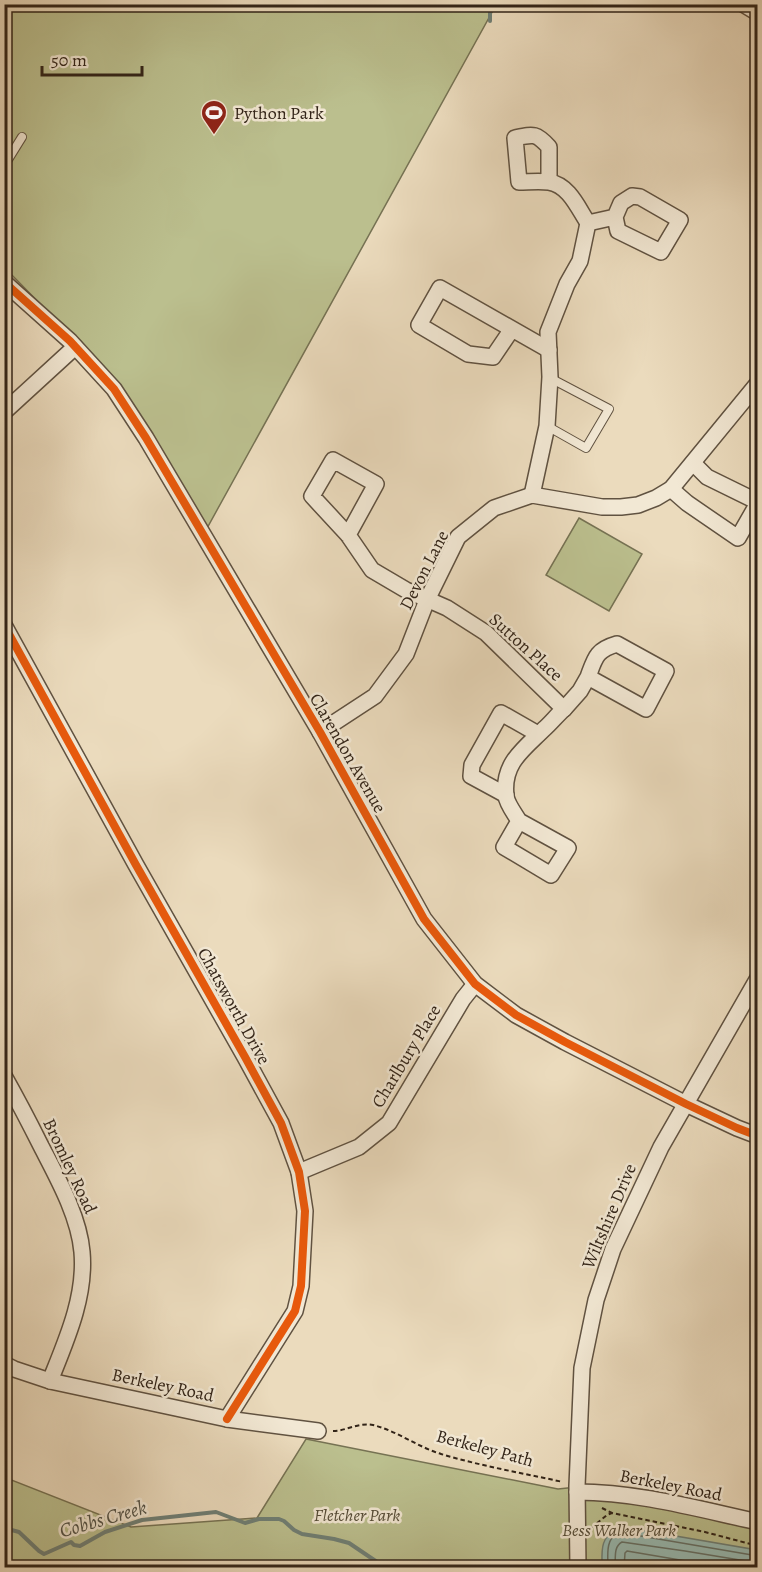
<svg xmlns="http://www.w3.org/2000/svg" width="762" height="1572" viewBox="0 0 762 1572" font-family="Alegreya,serif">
  <rect width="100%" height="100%" fill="#ebdbbd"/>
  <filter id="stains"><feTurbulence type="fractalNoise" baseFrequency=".00333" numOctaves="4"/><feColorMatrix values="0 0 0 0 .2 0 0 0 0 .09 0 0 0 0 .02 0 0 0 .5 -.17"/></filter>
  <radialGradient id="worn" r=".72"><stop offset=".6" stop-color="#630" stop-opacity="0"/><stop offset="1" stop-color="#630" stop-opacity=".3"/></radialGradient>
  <!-- green -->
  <g fill="#bbbf8e" stroke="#767253" stroke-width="1.5">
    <polygon points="4,5 496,5 206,530 94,359 5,268"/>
    <polygon points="579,518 642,554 609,611 546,575"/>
    <polygon points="306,1439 558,1489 577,1487 757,1518 757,1567 5,1567 4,1477 131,1527 257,1518"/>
  </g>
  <!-- water -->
  <path fill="#98bbb3" stroke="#6f7f75" stroke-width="1.5" d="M616,1528H629L757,1550V1567H602C602,1549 600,1540 616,1528Z"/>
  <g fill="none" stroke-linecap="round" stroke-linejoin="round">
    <!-- shore -->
    <g stroke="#657066" stroke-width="1.5">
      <path d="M608,1568C608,1557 605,1538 618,1534C622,1533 626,1534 629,1534L758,1556"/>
      <path d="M615,1568C616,1558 613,1547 622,1542L685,1551L758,1563"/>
      <polyline points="624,1568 625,1553 627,1551 727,1568"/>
    </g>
    <!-- stream -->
    <g stroke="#6f7f75" stroke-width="4">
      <polyline points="490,21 490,4"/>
      <polyline points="4,1528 19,1532 39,1551 44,1554 71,1542 74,1545 80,1546 105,1532 142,1520 216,1512 245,1523 259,1519 279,1519 284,1521 294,1530 302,1534 334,1539 349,1543 386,1568"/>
    </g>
    <defs>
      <g id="lane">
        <polyline points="4,166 22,137"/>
        <polyline points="547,426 586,448 609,409 550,378"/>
      </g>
      <g id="street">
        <polyline points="743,4 758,13"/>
        <path d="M549,182V147C536,133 534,134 515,138L519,182C528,182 539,181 549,182C569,185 578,208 588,223"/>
        <polyline points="4,282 70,341 114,389 146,438 320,732 424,919 475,984 516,1015 565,1042 686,1104 737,1128 758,1136"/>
        <polyline points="512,329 493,357 468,354 419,325 440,288 549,350"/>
        <polyline points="4,412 75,347"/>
        <polyline points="693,463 707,477 758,502"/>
        <polyline points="671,489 687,503 738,538 758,503"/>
        <polyline points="532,495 547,426 550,377 548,332 567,284 580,261 588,223 615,217 621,203 632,196 640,197 680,220 661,252 618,231 615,217"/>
        <path d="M348,535L376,484L333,460L312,496L348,535L372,570L406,590L447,608L486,633L564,709C557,715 551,723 544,729C524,749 502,763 506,796C507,804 515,814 519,821L504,847L551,875L568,848L519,821"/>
        <polyline points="4,625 136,865 245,1057 281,1123 299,1172 305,1211 301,1286 295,1311 227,1419"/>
        <path d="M564,709L580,691L588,677L646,709L666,671L617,644C596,650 595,658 588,677"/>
        <polyline points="320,732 375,696 406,654 427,600 458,537 494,508 532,495 602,507 621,507 638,505 656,498 671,489 758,383"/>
        <polyline points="506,795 471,776 472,765 501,713 538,734"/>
        <path d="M4,1076C17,1099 29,1122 41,1146C57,1177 79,1216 82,1252C86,1297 66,1341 50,1381"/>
        <polyline points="299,1172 359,1147 389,1123 463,999 475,984"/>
        <polyline points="4,1364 14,1369 50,1381 227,1419 318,1431"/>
        <path d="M577,1492C638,1492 698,1509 758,1522"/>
        <polyline points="578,1568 577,1486 582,1368 596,1300 613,1249 661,1147 758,978"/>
      </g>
    </defs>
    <!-- lane casing -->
    <use href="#lane" stroke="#605241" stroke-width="10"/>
    <!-- street casing -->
    <use href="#street" stroke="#605241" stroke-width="18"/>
    <!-- path -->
    <g stroke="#322418" stroke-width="2" stroke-dasharray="4.5 3" stroke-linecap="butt">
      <path d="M333,1431C346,1431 359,1422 373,1425C397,1431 418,1447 441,1454C481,1466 522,1473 563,1482"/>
      <polyline points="602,1508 612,1513"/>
      <polyline points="591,1528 607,1515 612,1513 705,1532 758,1546"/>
    </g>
    <!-- lane -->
    <use href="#lane" stroke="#f2e8d4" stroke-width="8"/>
    <!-- street -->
    <use href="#street" stroke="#f2e8d4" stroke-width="15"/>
    <defs>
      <g id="cycleway">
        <polyline points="4,282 70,341 114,389 146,438 320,732 424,919 475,984 516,1015 565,1042 686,1104 737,1128 758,1136"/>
        <polyline points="4,625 136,865 245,1057 281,1123 299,1172 305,1211 301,1286 295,1311 227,1419"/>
      </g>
    </defs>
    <!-- cycleway casing -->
    <use href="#cycleway" stroke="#f2e8d4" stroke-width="11"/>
    <!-- cycleway -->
    <use href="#cycleway" stroke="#e8590c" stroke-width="8"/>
  </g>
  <!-- icons -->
  <defs>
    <symbol id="stadium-pin" viewBox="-11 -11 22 30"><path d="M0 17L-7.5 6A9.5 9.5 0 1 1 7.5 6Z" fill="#8f2418" stroke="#f2e8d4"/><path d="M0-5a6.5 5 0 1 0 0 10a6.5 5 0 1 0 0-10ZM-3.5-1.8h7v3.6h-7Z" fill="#fff"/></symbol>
  </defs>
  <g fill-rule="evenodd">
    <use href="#stadium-pin" x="199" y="98" width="30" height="40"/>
  </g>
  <g text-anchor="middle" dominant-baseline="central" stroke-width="5" stroke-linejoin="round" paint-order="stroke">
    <!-- poi labels -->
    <g font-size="18" fill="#322418" stroke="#f2e8d4" text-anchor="start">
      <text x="234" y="113">Python Park</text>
    </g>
    <!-- street labels -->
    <g font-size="18" fill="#322418" stroke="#f2e8d4">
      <text transform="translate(424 570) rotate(-63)">Devon Lane</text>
      <text transform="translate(526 647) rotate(42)">Sutton Place</text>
      <text transform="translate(348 753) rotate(60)">Clarendon Avenue</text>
      <text transform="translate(234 1006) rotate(61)">Chatsworth Drive</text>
      <text transform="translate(406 1056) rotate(-59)">Charlbury Place</text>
      <text transform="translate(70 1166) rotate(65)">Bromley Road</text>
      <text transform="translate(609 1216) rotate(-67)">Wiltshire Drive</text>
      <text transform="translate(163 1385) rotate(12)">Berkeley Road</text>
      <text transform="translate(485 1448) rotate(15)">Berkeley Path</text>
      <text transform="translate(671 1485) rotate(11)">Berkeley Road</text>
    </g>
    <!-- park labels -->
    <g font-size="18" font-style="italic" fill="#544b36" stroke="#f2e8d4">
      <text x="357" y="1515">Fletcher Park</text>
      <text x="619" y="1530">Bess Walker Park</text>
    </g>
    <!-- water labels -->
    <g font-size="20" font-style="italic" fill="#515146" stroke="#f2e8d4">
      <text transform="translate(103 1519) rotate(-16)">Cobbs Creek</text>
    </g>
  </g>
  <!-- margin -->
  <rect width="762" height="1572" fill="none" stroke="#ebdbbd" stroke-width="24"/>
  <rect x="6" y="6" width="750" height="1560" fill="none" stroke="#322418" stroke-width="3"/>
  <rect x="12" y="12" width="738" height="1548" fill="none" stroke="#322418" stroke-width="1.5"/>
  <!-- scale -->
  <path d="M42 66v9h100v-9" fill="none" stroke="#322418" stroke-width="3"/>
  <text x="51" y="66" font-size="18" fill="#322418" stroke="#f2e8d4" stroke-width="4.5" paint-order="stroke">50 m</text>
  <rect width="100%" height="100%" filter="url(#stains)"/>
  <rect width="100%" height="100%" fill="url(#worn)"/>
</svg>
